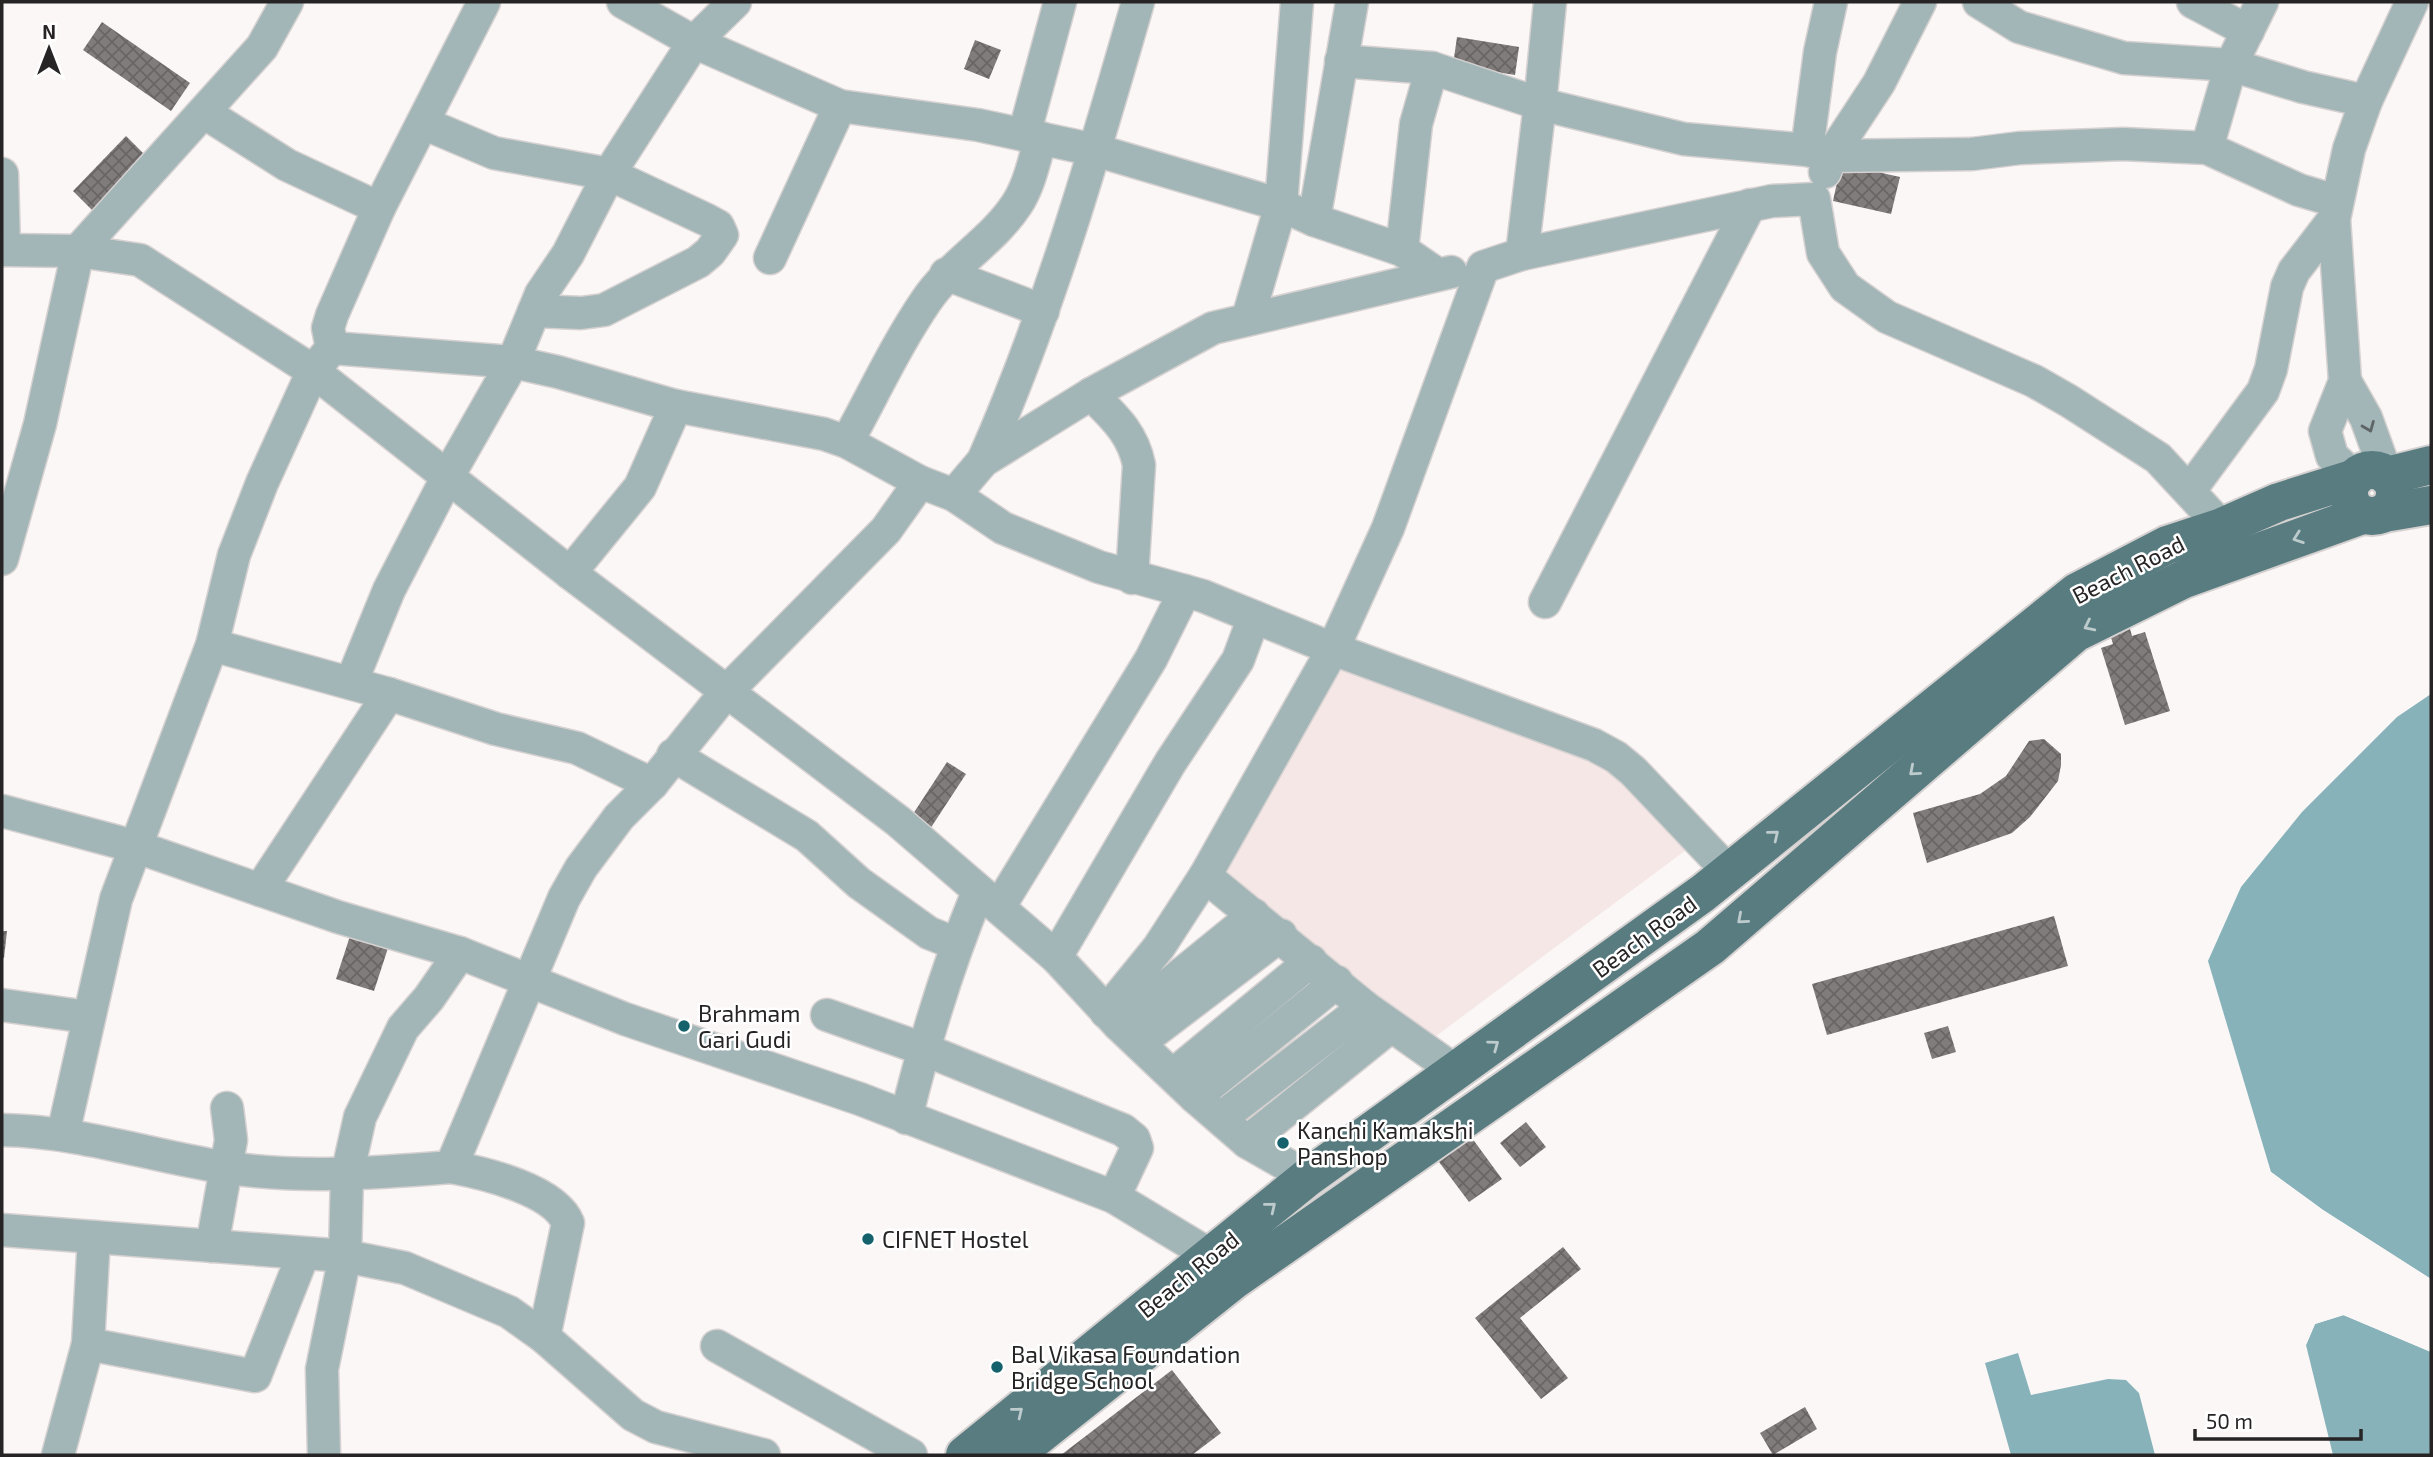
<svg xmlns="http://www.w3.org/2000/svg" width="2433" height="1457" viewBox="0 0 2433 1457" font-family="'Exo 2',sans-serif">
  <defs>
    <pattern id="building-cross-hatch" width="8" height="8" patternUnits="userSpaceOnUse" patternTransform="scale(1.75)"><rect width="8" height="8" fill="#807c7c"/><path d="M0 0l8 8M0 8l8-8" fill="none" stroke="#696565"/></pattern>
  </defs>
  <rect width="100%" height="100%" fill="#fbf7f6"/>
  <!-- built -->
  <polygon fill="#f4e7e5" points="1337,663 1606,761 1686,850 1428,1042 1221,875"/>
  <!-- water -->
  <g fill="#87b2b9">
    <polygon points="2431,694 2431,1279 2323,1210 2271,1172 2208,961 2241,887 2302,812 2397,717"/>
    <polygon points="2343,1315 2431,1352 2431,1455 2333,1455 2306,1345 2315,1324"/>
    <polygon points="2018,1353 2031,1395 2108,1379 2126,1380 2139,1393 2155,1455 2011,1455 1985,1363"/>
  </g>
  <!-- pier -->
  <g fill="#fbf7f6">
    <polygon points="2271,1172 2323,1210 2431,1279 2431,1283 2322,1213 2271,1176"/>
    <polygon points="2344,1311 2431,1348 2431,1352 2344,1315 2315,1324 2306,1345 2304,1340 2313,1322"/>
  </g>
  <!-- building -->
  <g fill="url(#building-cross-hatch)">
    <polygon points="102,22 190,83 171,111 83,50"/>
    <polygon points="1457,37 1519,47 1515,75 1453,65"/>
    <polygon points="975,40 1001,50 989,79 964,69"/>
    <polygon points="126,136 146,156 93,211 73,191"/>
    <polygon points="1841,164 1900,177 1891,214 1833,201"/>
    <polygon points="2129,625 2132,636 2145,632 2170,711 2125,725 2101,648 2113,644 2109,631"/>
    <polygon points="2044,739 2061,754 2061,765 2058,781 2030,817 2012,833 1927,863 1913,813 1980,794 2006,776 2029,741"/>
    <polygon points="947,762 966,774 930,829 911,817"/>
    <polygon points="2054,916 2068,966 1827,1035 1812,984"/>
    <polygon points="2,931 7,931 4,958 2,958"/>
    <polygon points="351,933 389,945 374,991 336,979"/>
    <polygon points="1948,1026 1956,1052 1932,1059 1924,1033"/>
    <polygon points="1526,1122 1546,1147 1520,1167 1500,1143"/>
    <polygon points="1469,1134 1502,1179 1469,1202 1436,1158"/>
    <polygon points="1563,1247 1581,1269 1520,1318 1568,1378 1541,1399 1475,1318"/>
    <polygon points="1172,1370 1221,1433 1192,1455 1061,1455"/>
    <polygon points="1805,1407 1817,1429 1773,1455 1760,1433"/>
  </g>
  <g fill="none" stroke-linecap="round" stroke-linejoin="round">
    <defs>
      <g id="minor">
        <polyline points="623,2 694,42 840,106 978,125 1095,150 1281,205 1314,220 1402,250 1437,274"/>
        <polyline points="1979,2 2019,27 2124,58 2231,65 2303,87 2366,101"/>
        <polyline points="2193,2 2248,31"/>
        <polyline points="1341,61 1432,68"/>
        <polyline points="205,113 287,165 379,208"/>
        <polyline points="1024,135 1060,2"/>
        <polyline points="2207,148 2231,65 2262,2"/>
        <polyline points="1807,150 1820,52 1831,2"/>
        <polyline points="1825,172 1831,156 1972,154 2020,148 2123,144 2207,148 2299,190 2336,201"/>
        <polyline points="2,174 4,250"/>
        <polyline points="1314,220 1352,2"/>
        <path d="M2,250L78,251L140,260L313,371L332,348L513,362L558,372L676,406L824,434L847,442L920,482L886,530L727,691L652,784L619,817L581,868L564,898L451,1167C375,1173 298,1179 222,1167C148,1155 77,1131 2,1130"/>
        <polyline points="1402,250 1416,124 1432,68 1540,104 1550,2"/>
        <polyline points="1522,254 1540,104 1684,139 1807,150 1831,156 1879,83 1920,2"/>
        <polyline points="770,258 840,106"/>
        <polyline points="946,274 1043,311"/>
        <polyline points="534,311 581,313 604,310 698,262 710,252 722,235 718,226 707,220 609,174 694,42 735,2"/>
        <polyline points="1248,318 1281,205 1297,2"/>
        <polyline points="332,348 328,328 332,315 379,208 484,2"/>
        <polyline points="2345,381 2366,418 2387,476"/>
        <path d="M1091,394C1113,416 1133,433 1139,465L1132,578"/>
        <path d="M847,442C873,395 896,345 926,301C951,264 993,241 1017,204C1030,184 1034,160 1041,138"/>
        <path d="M983,461C1049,312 1093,158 1138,2"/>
        <polyline points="2355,478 2332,456 2325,431 2345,381 2334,219 2349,149 2366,101 2412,2"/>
        <polyline points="920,482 954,495 1003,528 1099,567 1203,596 1333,649 1594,745 1616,757 1633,771 1729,872"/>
        <polyline points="2190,490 2263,391 2271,369 2287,287 2294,271 2334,219"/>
        <polyline points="954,495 983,461 1091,394 1213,328 1451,272"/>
        <polyline points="2,559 40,424 78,251 262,47 287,2"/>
        <polyline points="570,573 640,487 676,406"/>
        <polyline points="1545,602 1750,205"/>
        <polyline points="212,645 389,694 496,729 577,748 652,784"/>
        <polyline points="351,683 389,590 448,476 513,362 541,294 568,254 609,174 494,153 423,123"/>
        <polyline points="673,755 807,836 859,883 929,933 957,944"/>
        <polyline points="2,811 137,847 338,917 460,953 625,1019 860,1099 1114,1197 1210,1255 1227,1272"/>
        <polyline points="1205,876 1365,1007 1457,1072"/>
        <polyline points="260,890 389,694"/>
        <polyline points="999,907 1151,659 1185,591"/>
        <polyline points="1056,957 1170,763 1238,660 1254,617"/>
        <polyline points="2,1005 88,1017"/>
        <polyline points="1106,1012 1159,947 1205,876 1333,649 1388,528 1483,267 1522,254 1772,201 1814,199 1823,253 1845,287 1887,317 2034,381 2069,401 2158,458 2222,527"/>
        <polyline points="827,1015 923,1049 1123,1130 1134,1139 1137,1148 1114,1197"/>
        <polyline points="1119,1025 1254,915"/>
        <polyline points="1139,1043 1281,935"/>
        <polyline points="1174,1074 1311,961"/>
        <polyline points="1195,1097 1337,982"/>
        <path d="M906,1118C925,1040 948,965 978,892"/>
        <polyline points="1221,1118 1365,1007"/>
        <polyline points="63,1134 116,899 212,645 234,555 262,483 313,371 570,573 898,821 1056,957 1119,1025 1195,1097 1247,1142 1308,1177"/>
        <polyline points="1247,1142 1391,1026"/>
        <path d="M451,1167C484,1173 555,1190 568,1223L544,1337"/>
        <polyline points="2,1230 345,1256 405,1268 509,1312 544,1337 633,1415 656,1427 764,1455"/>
        <polyline points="212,1246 231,1140 227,1108"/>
        <polyline points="88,1344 255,1376 303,1255"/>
        <polyline points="717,1346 911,1455"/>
        <polyline points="58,1455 88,1344 94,1237"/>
        <polyline points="324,1455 322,1369 345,1256 347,1175 360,1117 403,1028 429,998 460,953"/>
      </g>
      <g id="major">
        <circle cx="2372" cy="493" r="23"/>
        <polyline points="2387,476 2431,465"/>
        <polyline points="2384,513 2431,505"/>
        <polyline points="965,1455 1308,1177 1703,893 2077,592 2167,545 2222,527 2279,502 2355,478"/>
        <polyline points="1014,1455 1234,1280 1710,947 2075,633 2184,579 2362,515"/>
      </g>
    </defs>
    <!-- minor casing -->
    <use href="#minor" stroke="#d5d1d0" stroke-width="35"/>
    <!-- major casing -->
    <use href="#major" stroke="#d5d1d0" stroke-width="42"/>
    <!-- minor -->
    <use href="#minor" stroke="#a2b5b7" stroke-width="32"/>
    <!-- major -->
    <use href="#major" stroke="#597c81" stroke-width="38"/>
  </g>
  <!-- one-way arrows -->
  <defs><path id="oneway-chevron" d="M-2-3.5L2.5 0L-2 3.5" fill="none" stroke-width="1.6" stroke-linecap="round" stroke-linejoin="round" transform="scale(1.75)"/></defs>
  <use stroke="#5e6566" href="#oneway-chevron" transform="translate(2369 427) rotate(68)"/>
  <g stroke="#bdcbcd">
    <use href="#oneway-chevron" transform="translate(2298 538) rotate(160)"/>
    <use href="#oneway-chevron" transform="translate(2089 626) rotate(154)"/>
    <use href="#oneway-chevron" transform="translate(1914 771) rotate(139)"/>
    <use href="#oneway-chevron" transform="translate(1774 835) rotate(-39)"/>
    <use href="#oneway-chevron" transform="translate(1742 919) rotate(139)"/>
    <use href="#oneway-chevron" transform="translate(1494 1045) rotate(-36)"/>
    <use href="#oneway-chevron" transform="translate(1271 1207) rotate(-39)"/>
    <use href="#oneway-chevron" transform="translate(1018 1412) rotate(-39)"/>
  </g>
  <!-- markers -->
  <g fill="#15626c" stroke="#fff" stroke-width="2.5">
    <circle cx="684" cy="1026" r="7"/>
    <circle cx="1283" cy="1143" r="7"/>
    <circle cx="868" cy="1239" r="7"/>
    <circle cx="997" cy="1367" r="7"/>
  </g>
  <g text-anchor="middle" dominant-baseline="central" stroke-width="5" stroke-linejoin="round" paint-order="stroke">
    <!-- street labels -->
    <g font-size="23" fill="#262424" stroke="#fff">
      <text transform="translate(2128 569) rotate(-27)">Beach Road</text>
      <text transform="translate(1644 936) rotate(-36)">Beach Road</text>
      <text transform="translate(1188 1274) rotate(-39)">Beach Road</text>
    </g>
    <!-- poi labels -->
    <g font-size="23" fill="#262424" stroke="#fff" text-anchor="start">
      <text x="698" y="1013">Brahmam<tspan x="698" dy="26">Gari Gudi</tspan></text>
      <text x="1297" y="1130">Kanchi Kamakshi<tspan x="1297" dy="26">Panshop</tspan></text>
      <text x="882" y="1239">CIFNET Hostel</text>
      <text x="1011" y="1354">Bal Vikasa Foundation<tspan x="1011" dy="26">Bridge School</tspan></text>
    </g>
  </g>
  <!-- border -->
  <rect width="2433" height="1457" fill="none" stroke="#262424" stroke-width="7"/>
  <!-- north arrow -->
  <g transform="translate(49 49)" stroke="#ffffff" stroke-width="5" paint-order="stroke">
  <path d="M0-5L12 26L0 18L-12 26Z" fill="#262424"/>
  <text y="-10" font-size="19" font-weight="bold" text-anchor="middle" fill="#262424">N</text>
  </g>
  <!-- scale -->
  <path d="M2195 1429v10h166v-10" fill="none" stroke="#262424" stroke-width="3.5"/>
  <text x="2206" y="1429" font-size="21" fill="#262424" stroke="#ffffff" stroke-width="5" paint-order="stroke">50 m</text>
</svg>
